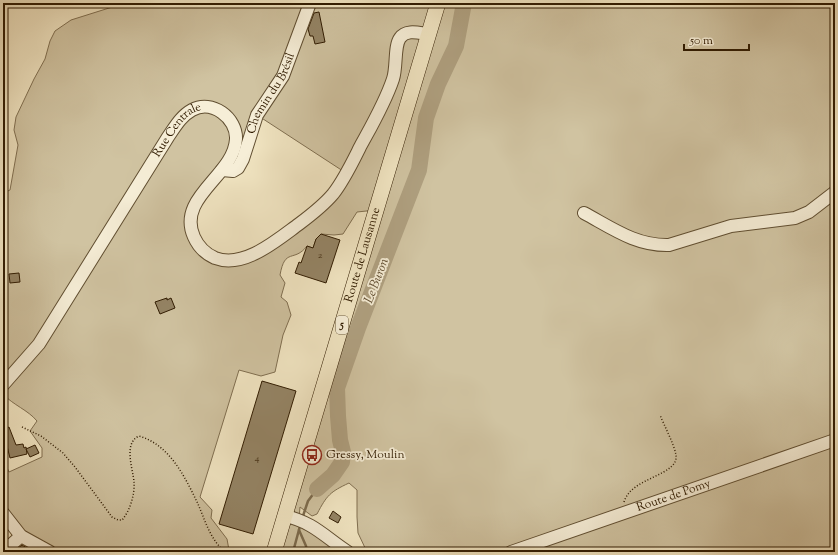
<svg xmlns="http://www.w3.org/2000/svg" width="838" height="555" viewBox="0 0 838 555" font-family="'Sorts Mill Goudy',serif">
  <rect width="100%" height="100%" fill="#f1e5c2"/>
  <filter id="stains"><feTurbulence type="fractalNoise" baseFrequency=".005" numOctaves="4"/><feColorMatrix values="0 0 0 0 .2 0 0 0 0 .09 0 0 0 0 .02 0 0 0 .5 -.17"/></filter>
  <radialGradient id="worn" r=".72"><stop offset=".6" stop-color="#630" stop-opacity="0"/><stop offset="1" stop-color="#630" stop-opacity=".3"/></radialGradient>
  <!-- green -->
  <path fill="#d0c3a1" stroke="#806f51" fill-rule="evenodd" d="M125,3H835V552H367L358,533L357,517V490L349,483C330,492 327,495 317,514L312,516L300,507L299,519L348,552H274L376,210L357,212L343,234L334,235L321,234L316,239L313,248L307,246C294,263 285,247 280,275L285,283L281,297L287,302L291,315L283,335L275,372L261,376L239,370L200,497L212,510L211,518L227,539L229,550L228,552H50L47,550L3,513V459L9,472L42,457V448L30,431L37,421C28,410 13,405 3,394V193L10,190L18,145L14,130L16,117L34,79L45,59L50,41L55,31L71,20ZM257,115L346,173L294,227L228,261L197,242L195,205L222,170L243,159Z"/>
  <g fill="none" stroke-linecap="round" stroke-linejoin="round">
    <!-- stream -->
    <g stroke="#7c6b4d" stroke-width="2.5">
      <polyline points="302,519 308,501 317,489"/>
      <polyline points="299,530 306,546 307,552"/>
      <polyline points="293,552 300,526"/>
      <polyline points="780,552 784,552"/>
    </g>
    <!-- river -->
    <polyline stroke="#afa080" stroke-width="16" points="317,489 333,475 342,462 343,452 340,440 338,416 337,388 358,328 419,170 426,118 438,84 456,46 464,3"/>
  </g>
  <!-- building -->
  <g fill="#948465" stroke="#301b01">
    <polygon points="319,12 325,42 315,44 313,36 310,36 308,29 314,13"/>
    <polygon points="321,234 340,240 326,283 295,273 299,262 301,263 307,246 313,248 316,239"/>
    <polygon points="19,273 20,282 10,283 9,274"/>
    <polygon points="167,298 167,300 171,298 175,308 160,314 155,302"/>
    <polygon points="262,381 296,391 253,534 219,524"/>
    <polygon points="9,427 16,445 23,444 24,448 26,447 27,454 10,458 5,438 3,439 3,430"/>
    <polygon points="35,445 39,453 30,457 26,449"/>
    <polygon points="333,511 341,517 338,523 329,518"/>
    <polygon points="22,545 34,552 13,552"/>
  </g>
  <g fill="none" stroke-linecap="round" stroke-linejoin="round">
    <defs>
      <g id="minor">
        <path id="s1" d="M222,170L233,171L238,168L243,159L257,115L283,76L310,3"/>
        <path d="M584,213C612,228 636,246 669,245L731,226L795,218L809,212L835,192"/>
        <path id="s2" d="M3,385L39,344L168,137C175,127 181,116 192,110C212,99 237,118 236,139C234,176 176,197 194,237C198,246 206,254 215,258C244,269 277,240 299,224C311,215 323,206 333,194C344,180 352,163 360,147C372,125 385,103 393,79C397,67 394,46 400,38C406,29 419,33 428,34"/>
        <polyline points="3,513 21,536 50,552"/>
        <path d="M285,516C313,522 325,537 348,552"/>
        <polyline points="3,549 12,544 21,536"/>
        <path id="s3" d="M511,552L835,440"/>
      </g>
      <g id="major">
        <path id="s4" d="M274,552L438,3"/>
      </g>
    </defs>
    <!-- minor casing -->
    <use href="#minor" stroke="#604e31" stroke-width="14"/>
    <!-- major casing -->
    <use href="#major" stroke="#301b01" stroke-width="16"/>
    <!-- path -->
    <g stroke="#301b01" stroke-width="1.5" stroke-dasharray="1 2" stroke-linecap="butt">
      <path d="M22,427L41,436L63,453L75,467L112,517L118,520H122C130,511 135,494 134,482C133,469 123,443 139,436C170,445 185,477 198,504C205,520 211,542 226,552"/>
      <path d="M624,502C631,477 679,476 676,455C674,444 664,425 660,415"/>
    </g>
    <!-- minor -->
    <use href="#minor" stroke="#f6eed7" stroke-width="12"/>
    <!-- major -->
    <use href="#major" stroke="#f1e5c2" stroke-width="15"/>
  </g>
  <!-- icons -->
  <defs>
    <symbol id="bus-ring" viewBox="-11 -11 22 22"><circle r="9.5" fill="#f6eed7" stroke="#8f2418" stroke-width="1.5"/><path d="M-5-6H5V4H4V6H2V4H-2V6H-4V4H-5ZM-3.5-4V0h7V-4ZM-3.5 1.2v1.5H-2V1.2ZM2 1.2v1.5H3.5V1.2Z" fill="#8f2418"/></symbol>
  </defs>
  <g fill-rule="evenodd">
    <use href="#bus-ring" x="301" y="444" width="22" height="22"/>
  </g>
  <g text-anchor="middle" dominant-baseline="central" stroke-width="3.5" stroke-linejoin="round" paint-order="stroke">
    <!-- number labels -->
    <g font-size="10" fill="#49351a">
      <text x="320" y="255">2</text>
      <text x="257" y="458">4</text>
    </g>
    <!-- shield labels -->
    <rect fill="#f6eed7" stroke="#6b5a41" stroke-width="1" x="336" y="316" width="12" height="18" rx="3"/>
    <g font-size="11" font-weight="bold" fill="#301b01">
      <text x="342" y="325">5</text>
    </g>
    <!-- street labels -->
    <g font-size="12" fill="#301b01" stroke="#f6eed7">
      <text stroke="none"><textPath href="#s1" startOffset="99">Chemin du Brésil</textPath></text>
      <text stroke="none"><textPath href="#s2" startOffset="310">Rue Centrale</textPath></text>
      <text stroke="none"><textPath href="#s4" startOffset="310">Route de Lausanne</textPath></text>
      <text stroke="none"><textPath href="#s3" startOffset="172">Route de Pomy</textPath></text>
    </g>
    <!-- poi labels -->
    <g font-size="12" fill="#301b01" stroke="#f6eed7" text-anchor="start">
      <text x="326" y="455">Gressy, Moulin</text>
    </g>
    <!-- water labels -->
    <g font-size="13" font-style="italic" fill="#635034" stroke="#f6eed7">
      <text transform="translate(377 281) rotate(-69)">Le Buron</text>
    </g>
  </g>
  <!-- margin -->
  <rect width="838" height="555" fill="none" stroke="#f1e5c2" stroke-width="16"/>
  <rect x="4" y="4" width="830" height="547" fill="none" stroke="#301b01" stroke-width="2"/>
  <rect x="8" y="8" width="822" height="539" fill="none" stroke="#301b01"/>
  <!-- scale -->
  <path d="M684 44v6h65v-6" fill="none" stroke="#301b01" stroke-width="2"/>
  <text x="690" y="44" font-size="12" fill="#301b01" stroke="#f6eed7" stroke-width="3" paint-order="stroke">50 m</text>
  <rect width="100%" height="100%" filter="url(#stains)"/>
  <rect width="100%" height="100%" fill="url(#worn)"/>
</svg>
